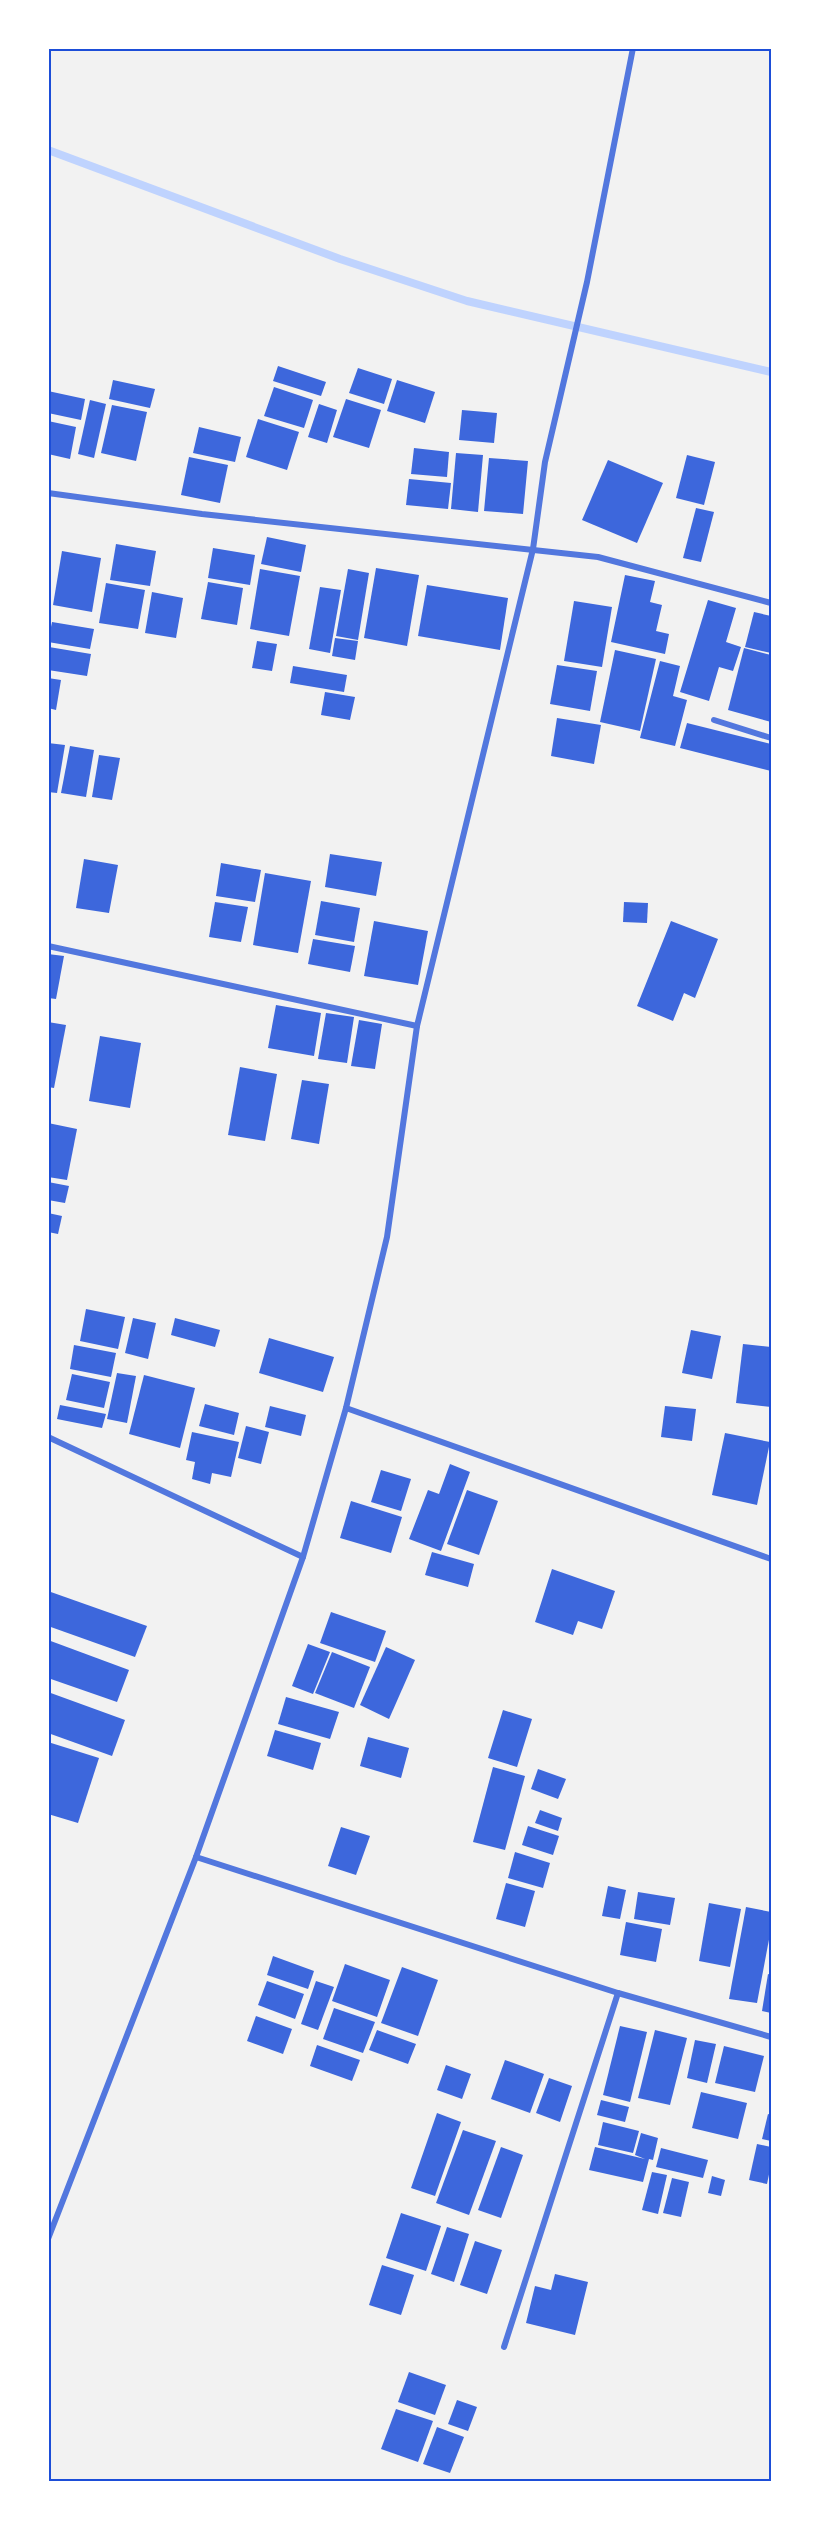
<svg xmlns="http://www.w3.org/2000/svg" width="819" height="2529" viewBox="0 0 819 2529" font-family="'Source Serif 4',serif">
  <rect width="100%" height="100%" fill="#f2f2f2"/>
  <g fill="none" stroke-linecap="round" stroke-linejoin="round">
    <!-- stream -->
    <polyline stroke="#bfd3fe" stroke-width="8" points="48,150 340,259 467,301 771,372"/>
  </g>
  <!-- building -->
  <g fill="#3d67dc">
    <polygon points="278,366 326,382 321,396 273,381"/>
    <polygon points="358,368 392,379 384,404 349,393"/>
    <polygon points="113,380 155,389 150,408 109,399"/>
    <polygon points="397,380 435,392 425,423 387,411"/>
    <polygon points="274,387 313,400 304,428 264,416"/>
    <polygon points="48,391 85,399 81,420 48,413"/>
    <polygon points="346,399 381,410 369,448 333,437"/>
    <polygon points="90,400 106,404 94,458 78,454"/>
    <polygon points="319,404 337,410 327,443 308,437"/>
    <polygon points="112,405 147,412 136,461 101,453"/>
    <polygon points="462,410 497,413 494,443 459,440"/>
    <polygon points="258,419 299,432 287,470 246,457"/>
    <polygon points="48,421 76,427 70,459 48,454"/>
    <polygon points="199,427 241,437 235,462 193,453"/>
    <polygon points="414,448 449,452 447,477 411,474"/>
    <polygon points="456,453 483,455 478,512 451,509"/>
    <polygon points="687,455 715,462 704,505 676,498"/>
    <polygon points="189,457 228,465 220,503 181,495"/>
    <polygon points="489,458 528,461 523,514 484,511"/>
    <polygon points="608,460 663,483 637,543 582,520"/>
    <polygon points="409,479 451,483 448,509 406,505"/>
    <polygon points="696,508 714,512 701,562 683,558"/>
    <polygon points="267,537 306,545 301,572 261,564"/>
    <polygon points="116,544 156,551 150,586 110,580"/>
    <polygon points="213,548 255,555 250,585 208,578"/>
    <polygon points="62,551 101,558 92,612 53,605"/>
    <polygon points="376,568 419,575 407,646 364,638"/>
    <polygon points="260,569 300,576 289,636 250,629"/>
    <polygon points="348,569 369,573 358,640 336,636"/>
    <polygon points="625,575 655,581 650,602 662,605 656,631 669,634 665,654 611,642"/>
    <polygon points="208,582 243,588 237,625 201,619"/>
    <polygon points="106,583 145,590 138,629 99,623"/>
    <polygon points="427,585 508,598 500,650 418,636"/>
    <polygon points="320,587 341,590 330,653 309,649"/>
    <polygon points="152,592 183,598 176,638 145,633"/>
    <polygon points="708,600 736,608 726,642 741,647 733,671 719,667 709,701 680,692"/>
    <polygon points="574,601 612,607 602,667 564,661"/>
    <polygon points="754,612 771,616 771,653 745,647"/>
    <polygon points="52,622 94,629 90,649 48,642"/>
    <polygon points="335,638 358,641 355,660 332,656"/>
    <polygon points="257,641 277,644 272,671 252,668"/>
    <polygon points="49,647 91,654 87,676 48,670"/>
    <polygon points="744,648 771,655 771,722 728,710"/>
    <polygon points="615,650 656,659 640,731 600,722"/>
    <polygon points="660,661 680,666 673,696 687,700 675,746 640,738"/>
    <polygon points="557,665 597,671 590,711 550,704"/>
    <polygon points="293,666 347,675 344,692 290,683"/>
    <polygon points="48,678 61,680 56,710 48,708"/>
    <polygon points="325,692 355,697 350,720 321,715"/>
    <polygon points="557,718 601,725 594,764 551,756"/>
    <polygon points="687,723 771,744 771,771 680,748"/>
    <polygon points="48,743 65,745 57,793 48,792"/>
    <polygon points="70,746 94,750 86,797 61,793"/>
    <polygon points="99,755 120,758 112,800 92,797"/>
    <polygon points="330,854 382,862 376,896 325,887"/>
    <polygon points="84,859 118,865 109,913 76,908"/>
    <polygon points="221,863 261,870 255,902 216,896"/>
    <polygon points="265,873 311,881 298,953 253,945"/>
    <polygon points="321,901 360,908 354,942 315,935"/>
    <polygon points="215,902 248,907 241,942 209,937"/>
    <polygon points="624,902 648,903 647,923 623,922"/>
    <polygon points="374,921 428,931 418,985 364,976"/>
    <polygon points="671,921 718,939 695,998 684,993 673,1021 637,1006"/>
    <polygon points="313,939 355,946 350,972 308,964"/>
    <polygon points="48,954 64,956 56,999 48,998"/>
    <polygon points="276,1005 321,1013 314,1056 268,1048"/>
    <polygon points="326,1013 354,1017 347,1063 318,1059"/>
    <polygon points="359,1020 382,1024 375,1069 351,1066"/>
    <polygon points="48,1022 66,1025 54,1088 48,1087"/>
    <polygon points="100,1036 141,1043 130,1108 89,1101"/>
    <polygon points="240,1067 277,1074 265,1141 228,1135"/>
    <polygon points="302,1080 329,1084 319,1144 291,1139"/>
    <polygon points="48,1123 77,1129 67,1180 48,1177"/>
    <polygon points="48,1182 69,1186 65,1203 48,1200"/>
    <polygon points="48,1213 62,1216 58,1234 48,1232"/>
    <polygon points="86,1309 125,1317 118,1349 80,1341"/>
    <polygon points="133,1318 156,1323 148,1359 125,1353"/>
    <polygon points="175,1318 220,1330 215,1347 171,1335"/>
    <polygon points="691,1330 721,1336 712,1379 682,1373"/>
    <polygon points="269,1338 334,1357 323,1392 259,1373"/>
    <polygon points="743,1344 771,1347 771,1407 736,1403"/>
    <polygon points="74,1345 116,1353 111,1377 70,1369"/>
    <polygon points="117,1373 136,1376 127,1423 107,1419"/>
    <polygon points="72,1374 110,1382 104,1408 66,1400"/>
    <polygon points="144,1375 195,1388 180,1448 129,1434"/>
    <polygon points="205,1404 239,1413 234,1435 199,1426"/>
    <polygon points="60,1405 106,1414 102,1428 57,1419"/>
    <polygon points="270,1406 306,1415 301,1436 265,1427"/>
    <polygon points="665,1406 696,1409 692,1441 661,1437"/>
    <polygon points="246,1426 269,1432 261,1464 238,1458"/>
    <polygon points="192,1432 239,1442 231,1477 212,1473 210,1484 192,1479 195,1462 186,1460"/>
    <polygon points="725,1433 770,1442 757,1505 712,1495"/>
    <polygon points="450,1464 470,1472 441,1551 409,1539 428,1490 439,1494"/>
    <polygon points="381,1470 411,1479 401,1511 371,1502"/>
    <polygon points="467,1490 498,1501 479,1555 447,1544"/>
    <polygon points="351,1501 402,1517 391,1553 340,1538"/>
    <polygon points="432,1552 474,1564 468,1587 425,1575"/>
    <polygon points="552,1569 615,1591 602,1629 578,1621 573,1635 535,1622"/>
    <polygon points="48,1591 147,1626 135,1657 48,1626"/>
    <polygon points="331,1612 386,1631 375,1662 320,1643"/>
    <polygon points="48,1640 129,1670 117,1702 48,1678"/>
    <polygon points="308,1644 330,1652 313,1694 292,1686"/>
    <polygon points="386,1647 415,1660 389,1719 360,1705"/>
    <polygon points="332,1652 370,1667 354,1708 315,1693"/>
    <polygon points="48,1692 125,1720 112,1756 48,1733"/>
    <polygon points="286,1697 339,1712 330,1739 278,1724"/>
    <polygon points="503,1710 532,1719 517,1767 488,1758"/>
    <polygon points="275,1730 321,1743 313,1770 267,1756"/>
    <polygon points="368,1737 409,1748 401,1778 360,1766"/>
    <polygon points="48,1742 99,1758 78,1823 48,1814"/>
    <polygon points="493,1767 525,1776 505,1850 473,1842"/>
    <polygon points="538,1769 566,1779 558,1799 531,1789"/>
    <polygon points="540,1810 562,1818 558,1831 535,1823"/>
    <polygon points="528,1826 559,1836 553,1855 522,1845"/>
    <polygon points="341,1827 370,1836 356,1875 328,1866"/>
    <polygon points="515,1852 550,1863 543,1888 508,1878"/>
    <polygon points="506,1883 535,1891 525,1927 496,1919"/>
    <polygon points="608,1886 626,1890 620,1919 602,1916"/>
    <polygon points="638,1892 675,1898 670,1925 634,1919"/>
    <polygon points="709,1903 741,1909 730,1967 699,1961"/>
    <polygon points="746,1907 771,1912 771,1929 757,2003 729,1999"/>
    <polygon points="626,1922 662,1929 656,1962 620,1955"/>
    <polygon points="273,1956 314,1971 308,1989 267,1975"/>
    <polygon points="345,1964 390,1980 377,2017 332,2001"/>
    <polygon points="402,1967 438,1980 418,2036 381,2023"/>
    <polygon points="768,1974 771,1975 771,2013 762,2011"/>
    <polygon points="267,1981 304,1994 295,2019 258,2005"/>
    <polygon points="316,1981 334,1987 318,2030 301,2024"/>
    <polygon points="334,2008 375,2022 363,2053 323,2039"/>
    <polygon points="256,2016 292,2029 283,2054 247,2041"/>
    <polygon points="620,2026 647,2032 630,2102 603,2095"/>
    <polygon points="377,2030 416,2044 408,2064 369,2050"/>
    <polygon points="655,2030 687,2038 670,2105 638,2098"/>
    <polygon points="695,2040 716,2044 707,2083 687,2078"/>
    <polygon points="317,2045 360,2060 352,2081 310,2066"/>
    <polygon points="724,2046 764,2056 755,2092 715,2083"/>
    <polygon points="505,2060 544,2074 530,2113 491,2099"/>
    <polygon points="446,2065 471,2074 462,2099 437,2090"/>
    <polygon points="549,2078 572,2086 560,2122 536,2113"/>
    <polygon points="701,2092 747,2103 738,2139 692,2128"/>
    <polygon points="601,2100 629,2107 625,2122 597,2115"/>
    <polygon points="437,2113 461,2122 435,2196 411,2188"/>
    <polygon points="768,2114 771,2115 771,2141 762,2139"/>
    <polygon points="603,2122 639,2131 633,2153 598,2145"/>
    <polygon points="463,2130 496,2141 469,2215 436,2203"/>
    <polygon points="641,2133 658,2138 653,2160 649,2159 643,2182 589,2170 595,2147 645,2159 635,2155"/>
    <polygon points="757,2144 771,2147 771,2165 767,2184 749,2180"/>
    <polygon points="501,2147 523,2155 501,2218 478,2210"/>
    <polygon points="661,2148 708,2160 703,2178 656,2167"/>
    <polygon points="652,2172 667,2175 658,2214 642,2210"/>
    <polygon points="712,2176 725,2180 721,2196 708,2193"/>
    <polygon points="672,2178 689,2182 681,2217 663,2213"/>
    <polygon points="401,2213 441,2226 426,2271 386,2258"/>
    <polygon points="447,2227 469,2234 454,2282 431,2274"/>
    <polygon points="475,2241 502,2250 487,2294 460,2285"/>
    <polygon points="382,2265 414,2275 401,2315 369,2305"/>
    <polygon points="555,2274 588,2282 575,2335 526,2323 535,2286 551,2290"/>
    <polygon points="409,2372 446,2385 435,2415 398,2402"/>
    <polygon points="457,2400 477,2407 468,2431 448,2424"/>
    <polygon points="396,2409 433,2421 418,2462 381,2449"/>
    <polygon points="437,2427 464,2437 450,2473 423,2464"/>
  </g>
  <g fill="none" stroke-linecap="round" stroke-linejoin="round">
    <!-- minor -->
    <g stroke="#5277de" stroke-width="6">
      <polyline points="48,493 202,514 598,557 771,603"/>
      <polyline points="714,720 771,738"/>
      <polyline points="48,946 417,1026"/>
      <polyline points="346,1408 771,1559"/>
      <polyline points="48,1437 303,1557"/>
      <polyline points="196,1857 618,1993 771,2037"/>
      <polyline points="48,2239 196,1857 303,1557 346,1408 387,1237 417,1026 533,549 545,462 587,282 633,48"/>
      <polyline points="504,2347 618,1993"/>
    </g>
  </g>
  <!-- border -->
  <rect width="819" height="2529" fill="none" stroke="#ffffff" stroke-width="99"/>
  <rect x="50" y="50" width="720" height="2430" fill="none" stroke="#1d4ed8" stroke-width="2"/>
</svg>
